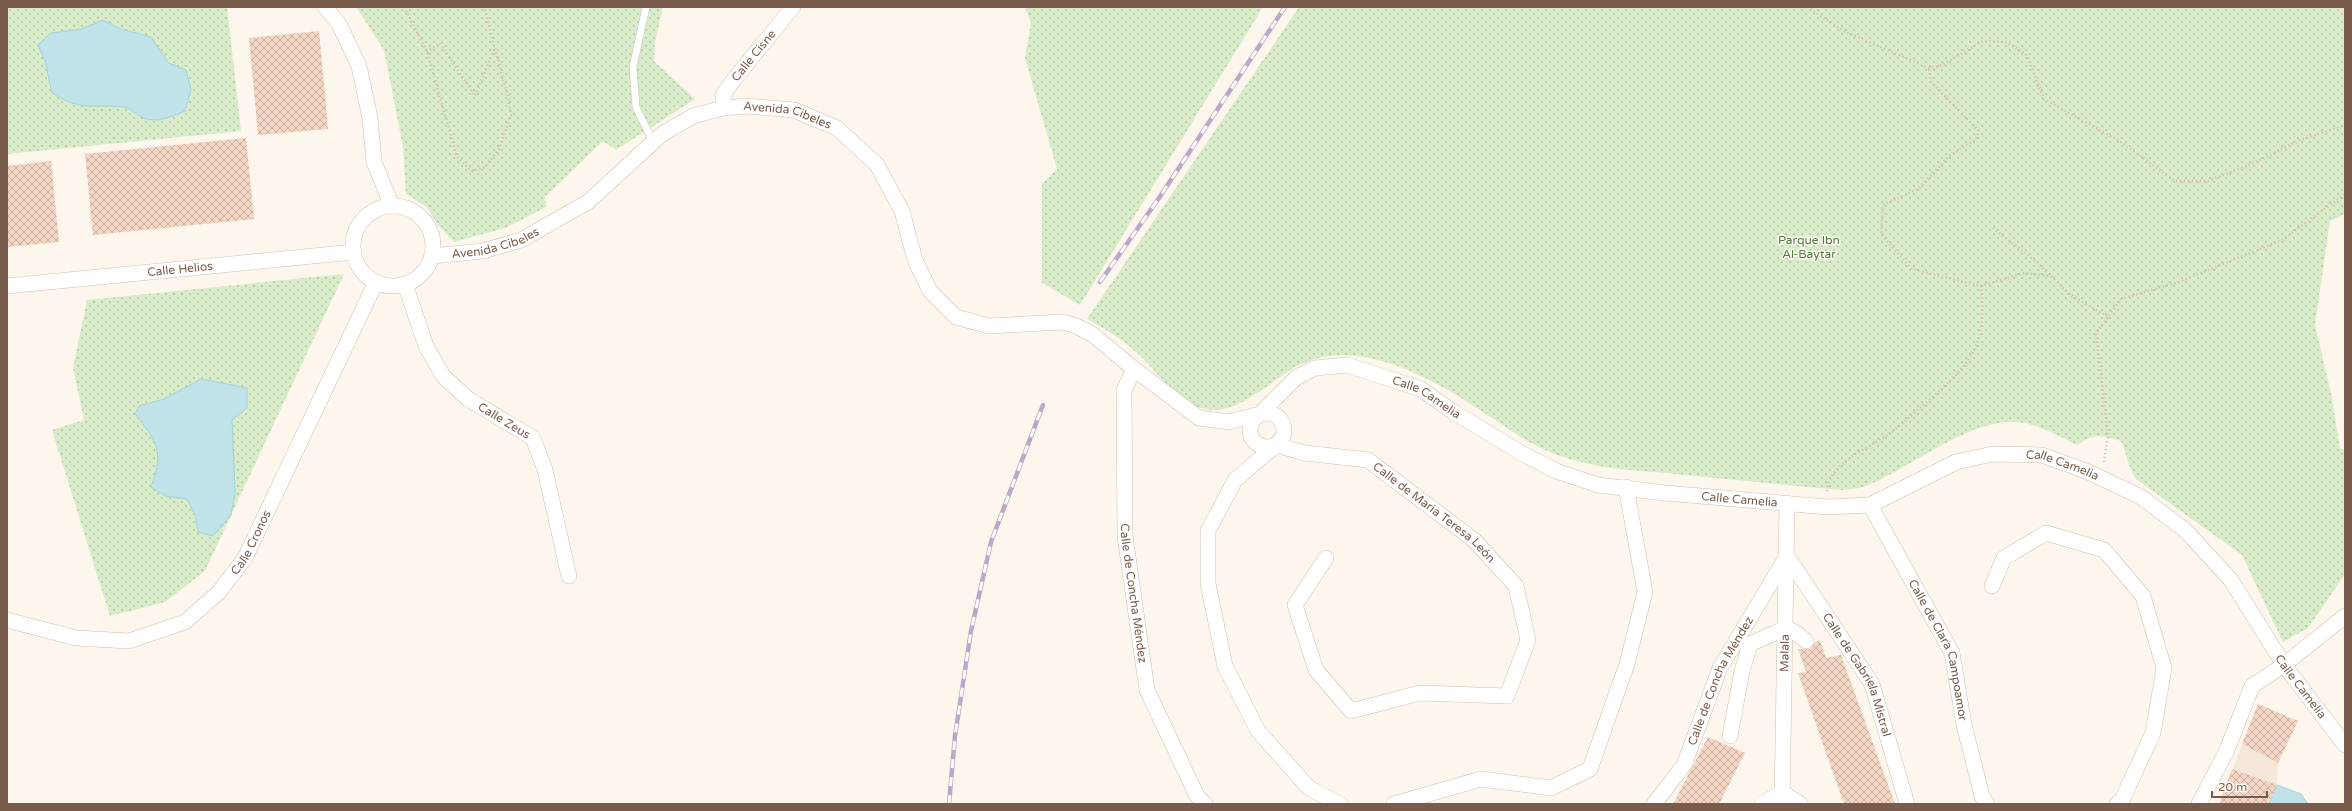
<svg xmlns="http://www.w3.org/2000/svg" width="2352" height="811" viewBox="0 0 2352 811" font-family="'Varela Round',sans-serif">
  <defs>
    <pattern id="grass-dots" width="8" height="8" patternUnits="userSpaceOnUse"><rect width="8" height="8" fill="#d8ecc9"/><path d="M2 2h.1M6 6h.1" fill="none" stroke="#b4c2a5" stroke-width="1.8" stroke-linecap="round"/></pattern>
    <pattern id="building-cross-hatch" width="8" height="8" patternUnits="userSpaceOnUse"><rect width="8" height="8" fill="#f3d5c3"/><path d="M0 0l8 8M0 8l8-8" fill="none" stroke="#cab0a1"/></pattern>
  </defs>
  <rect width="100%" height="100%" fill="#fdf6ec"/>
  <!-- residential -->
  <polygon fill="#f5e8da" points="2258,704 2298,721 2278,763 2277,785 2301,794 2308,804 2219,804"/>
  <!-- grass -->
  <g fill="url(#grass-dots)">
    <polygon points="7,7 227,7 241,131 7,154"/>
    <polygon points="356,7 663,7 655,42 654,61 695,99 616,150 603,141 545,197 546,207 505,228 454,242 438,225 427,207 406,194 403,147 384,50"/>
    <polygon points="1025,7 1263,7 1080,305 1042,283 1042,184 1057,169 1025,58 1031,23"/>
    <path d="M1299,7H2345V214L2330,221L2315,325L2332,398L2340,449H2345V574L2308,628L2283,642L2242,555L2136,479C2128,467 2127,454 2121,441C2101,435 2095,433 2077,445C2061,438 2042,426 2024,423C1974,413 1910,470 1863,487C1857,489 1849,489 1842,490C1787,485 1732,480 1676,474C1634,470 1590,469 1550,452C1528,443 1509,429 1489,416C1452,391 1414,368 1370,358C1347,353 1319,354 1297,366C1271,380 1238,416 1205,409C1176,402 1156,369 1135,351C1120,338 1104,328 1087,319Z"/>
    <polygon points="344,274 205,571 165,602 110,616 52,430 84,420 73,368 87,300"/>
  </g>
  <!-- water -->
  <g fill="#bfe3e8" stroke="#a5d3da">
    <path d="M103,20L121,29L151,37L169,63L186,70L191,90L185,111C171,117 156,124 141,117C135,114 129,107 122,107C91,103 84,113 52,93L45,61L38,45L51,33L81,29Z"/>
    <path d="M201,379L247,388V408L232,420L235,493L231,515L213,536L198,532L195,515L187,499L166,496L151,487C164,452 158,442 135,414L139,406L164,399Z"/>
    <polygon points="2277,785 2301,794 2308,804 2269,804"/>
  </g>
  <!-- building -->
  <g fill="url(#building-cross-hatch)">
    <polygon points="319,31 328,129 258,135 249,38"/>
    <polygon points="246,138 254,219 93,235 85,154"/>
    <polygon points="51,161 59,242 7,247 7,166"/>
    <polygon points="1820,640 1826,658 1841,655 1895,804 1844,804 1798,673 1806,672 1798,649 1810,649 1815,642"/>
    <polygon points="2258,704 2298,721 2278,763 2242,744"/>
    <polygon points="1708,737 1745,753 1719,804 1673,804"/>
    <polygon points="2232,769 2277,785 2269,804 2219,804"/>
  </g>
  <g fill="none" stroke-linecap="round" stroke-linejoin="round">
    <defs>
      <polyline id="service" points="646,7 633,67 636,107 653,142"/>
      <g id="minor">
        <polyline points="325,7 339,24 359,66 370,118 374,162 392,206"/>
        <path id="s1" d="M723,108V95L732,82L793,7"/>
        <circle cx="393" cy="246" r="40"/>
        <path id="s2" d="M432,256L483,251L521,240L588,202L662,134L693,116L723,108L746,106L794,110L837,128L877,165L902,211L915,260L930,291L956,317L989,326L1061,322L1074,325L1092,334L1134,369L1199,418L1229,422L1260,414L1297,377L1315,368L1347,365L1421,389L1452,411L1523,454L1556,471L1598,485L1665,493L1828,507L1870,505L1956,462L1992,454L2042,455L2086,471L2141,497L2185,530L2231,580L2284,665L2345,745"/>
        <path id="s3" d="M405,284L426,346L443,376L468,399L533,438L545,470L569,576"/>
        <path id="s4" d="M7,286L354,252"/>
        <path id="s5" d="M1134,369L1124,390L1125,536L1147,690L1197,796L1205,804"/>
        <circle cx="1267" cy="430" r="17"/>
        <path id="s6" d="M1276,445L1305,453L1368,460L1474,540L1516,586L1528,640L1507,696L1420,693L1351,711L1316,670L1295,605L1326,558"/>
        <polyline points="1276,445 1235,480 1208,531 1208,584 1225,666 1258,731 1309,788 1340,804"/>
        <path id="s7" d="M1870,505L1952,653L1964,725L1982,796L1987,804"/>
        <polyline points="1992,586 2004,558 2046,533 2104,550 2143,596 2164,668 2153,733 2122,800 2117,804"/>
        <path id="s8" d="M7,620L76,638L129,641L185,622L219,592L245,558L376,282"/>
        <polyline points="1730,736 1742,671 1750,644 1786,628 1796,633 1806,641"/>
        <polyline points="1394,804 1481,779 1551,788 1590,769 1627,664 1645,592 1626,487"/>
        <path id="s9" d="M1654,804L1684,765L1720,668L1787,556L1872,684L1907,804"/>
        <polyline points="1762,804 1782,792 1800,804"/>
        <path id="s10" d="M1782,804L1787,503"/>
        <polyline points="2199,804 2227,750 2252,686 2284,665 2345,616"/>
      </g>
    </defs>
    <!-- service casing -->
    <use href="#service" stroke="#d1beb0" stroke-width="8"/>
    <!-- minor casing -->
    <use href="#minor" stroke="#d1beb0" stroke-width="16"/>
    <!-- path -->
    <g stroke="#d9b8a5" stroke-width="2.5" stroke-dasharray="1 3" stroke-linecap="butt">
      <polyline points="404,7 427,52 457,157 472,171 485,167 499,149 511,115 508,97 484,7"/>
      <polyline points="1807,7 1844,31 1929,68 1942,65 1983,41 2005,42 2026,54 2044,99 2121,142 2175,181 2208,181 2254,163 2300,140 2345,125"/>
      <polyline points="427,52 440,43 475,96 495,47"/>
      <polyline points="1993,228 2039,264 2069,294 2108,317"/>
      <polyline points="1981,286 2023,273 2050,276"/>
      <polyline points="2104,462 2108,435 2096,333 2121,299 2179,282 2282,240 2345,194"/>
      <path d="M1827,491C1830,464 1859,453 1879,440C1898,429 1913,414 1929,400C1972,362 1987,346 1981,286L1912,269L1881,234L1883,205L1918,189L1949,156L1976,139L1979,131L1931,82L1929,68"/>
    </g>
    <!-- service -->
    <use href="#service" stroke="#fff" stroke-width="7"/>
    <!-- minor -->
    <use href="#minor" stroke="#fff" stroke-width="15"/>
    <defs>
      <g id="rail">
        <polyline points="1100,282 1159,198 1285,7"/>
        <polyline points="949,804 955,736 971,631 991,542 1043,405"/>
      </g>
    </defs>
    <!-- rail casing -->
    <use href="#rail" stroke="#b9a8c9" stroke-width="4.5"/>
    <!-- rail -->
    <use href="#rail" stroke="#fffaf3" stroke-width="3" stroke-dasharray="9" stroke-linecap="butt"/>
  </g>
  <g text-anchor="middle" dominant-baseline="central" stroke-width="3" stroke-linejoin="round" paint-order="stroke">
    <!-- street labels -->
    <g font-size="12" fill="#7a5c4d" stroke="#fffaf3">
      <text stroke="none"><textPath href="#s1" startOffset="63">Calle Cisne</textPath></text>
      <text stroke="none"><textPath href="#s2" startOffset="401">Avenida Cibeles</textPath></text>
      <text stroke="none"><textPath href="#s2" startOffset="65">Avenida Cibeles</textPath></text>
      <text stroke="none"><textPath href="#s4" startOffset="174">Calle Helios</textPath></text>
      <text stroke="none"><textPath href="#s2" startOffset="1211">Calle Camelia</textPath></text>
      <text stroke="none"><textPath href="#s3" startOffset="176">Calle Zeus</textPath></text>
      <text stroke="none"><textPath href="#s2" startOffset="1883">Calle Camelia</textPath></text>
      <text stroke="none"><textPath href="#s2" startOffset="1547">Calle Camelia</textPath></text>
      <text stroke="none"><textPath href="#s6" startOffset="178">Calle de Maria Teresa León</textPath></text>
      <text stroke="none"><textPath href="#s8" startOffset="288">Calle Cronos</textPath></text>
      <text stroke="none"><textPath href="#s5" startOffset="227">Calle de Concha Méndez</textPath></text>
      <text stroke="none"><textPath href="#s7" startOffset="162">Calle de Clara Campoamor</textPath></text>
      <text stroke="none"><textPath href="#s10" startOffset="151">Malala</textPath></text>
      <text stroke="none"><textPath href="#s9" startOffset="422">Calle de Gabriela Mistral</textPath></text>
      <text stroke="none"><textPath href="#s9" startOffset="141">Calle de Concha Méndez</textPath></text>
      <text stroke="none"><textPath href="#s2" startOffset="2219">Calle Camelia</textPath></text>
    </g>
    <!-- park labels -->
    <g font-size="12" fill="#537a41" stroke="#fffaf3">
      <text x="1809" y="240">Parque Ibn<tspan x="1809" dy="14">Al-Baytar</tspan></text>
    </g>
  </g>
  <!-- border -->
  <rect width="2352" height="811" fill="none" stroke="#7a5c4d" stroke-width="16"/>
  <!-- scale -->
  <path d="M2212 791v6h55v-6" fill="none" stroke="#7a5c4d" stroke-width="2"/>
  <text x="2218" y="791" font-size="12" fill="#7a5c4d" stroke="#fffaf3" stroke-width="3" paint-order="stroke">20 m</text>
</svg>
